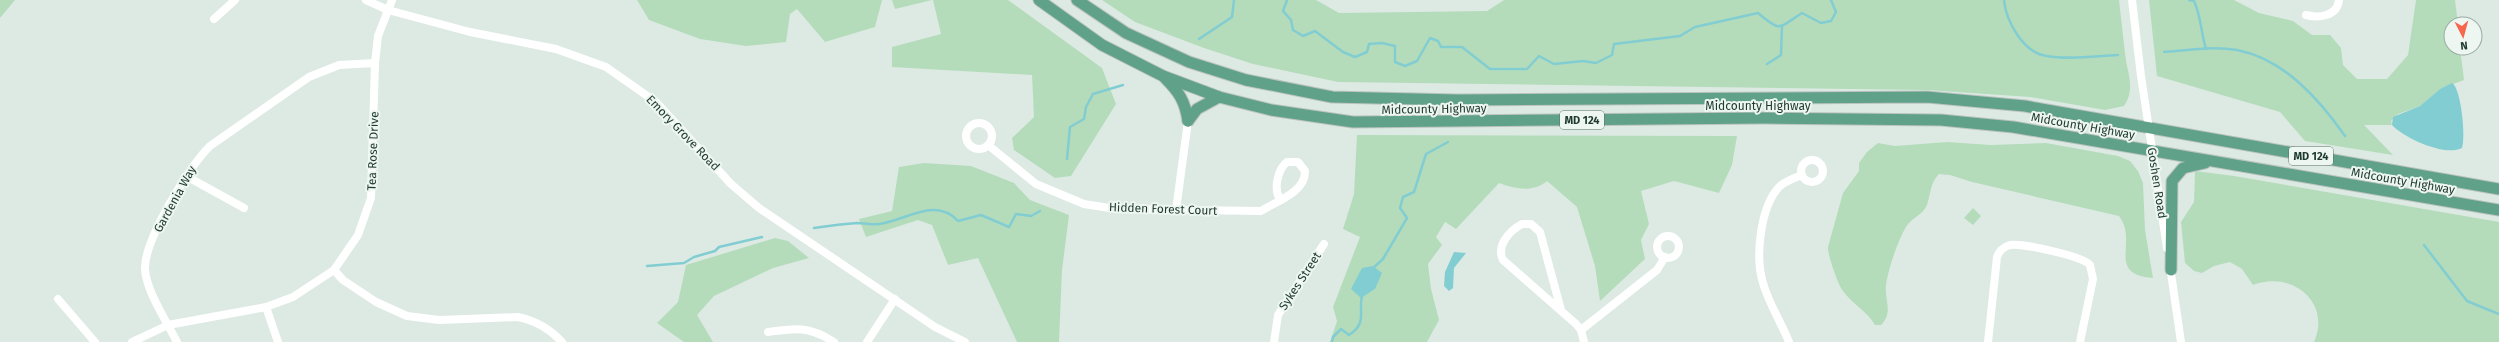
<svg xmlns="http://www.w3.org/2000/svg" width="2499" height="342" viewBox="0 0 2499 342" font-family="'Fira Sans',sans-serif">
  <rect width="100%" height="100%" fill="#ddeae3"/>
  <!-- green -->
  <g fill="#b4dcbb">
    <polygon points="0,0 15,0 0,18"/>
    <polygon points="637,0 882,0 875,27 825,42 797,9 790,14 786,42 746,46 700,39 649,20"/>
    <polygon points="892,0 932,0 895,9"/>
    <polygon points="933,0 1008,0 1102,68 1116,104 1071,176 1055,178 1014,150 1012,138 1034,117 1032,75 892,67 892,47 941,34"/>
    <path d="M1102,0H1316L1339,13L1487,11L1504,0H2119C2121,18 2123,35 2125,53C2127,73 2136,88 2124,106L2105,110L2030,97L1927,90L1338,82L1253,64L1204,48L1135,22Z"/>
    <polygon points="2149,0 2234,0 2259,13 2293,21 2312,35 2330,35 2341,48 2343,65 2357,79 2387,79 2408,55 2416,0 2455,0 2458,24 2451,24 2451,48 2460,48 2464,80 2440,89 2420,106 2398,114 2391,121 2392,125 2364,125 2393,155 2305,141 2280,112 2157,76"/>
    <path d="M1357,135L1737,136L1732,165L1719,193L1674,181L1641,191L1649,224L1641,240L1645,259L1600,301L1595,266L1577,207L1547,181C1533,193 1515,189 1499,183L1456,229L1445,222L1436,237L1442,245L1428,264L1431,289L1439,320L1427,342H1330L1337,321L1333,307L1360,237L1343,229L1354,194Z"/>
    <path d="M1947,142L1991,145L2046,143L2118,156L2130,161L2138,171L2143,183L2145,230L2153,278C2105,274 2139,242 2119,216L1972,182L1950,175L1939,174C1930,183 1931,193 1927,205C1923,215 1911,218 1906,227C1898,240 1888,270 1886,285C1884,300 1894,312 1881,325H1875C1867,311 1852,304 1843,291C1838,285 1827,253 1828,247L1843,193L1859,171V163L1867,152L1878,143L1895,146Z"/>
    <polygon points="924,163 971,166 1014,183 1030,200 1069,215 1062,270 1059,342 1017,342 978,258 948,265 932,225 918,220 866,237 859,219 892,211 899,167"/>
    <path d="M2195,171L2234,176L2499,222V342H2314C2332,302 2291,270 2253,285L2242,269L2230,262L2214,266L2202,273L2194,271L2185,263L2181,222L2194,202Z"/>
    <polygon points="1973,208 1981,216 1973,225 1964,218"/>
    <polygon points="775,238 788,241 809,258 773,268 714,296 697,315 713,342 684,342 657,323 678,302 686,265"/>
  </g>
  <!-- water -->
  <g fill="#82cdd2">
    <path d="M2452,83C2461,87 2466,138 2462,148C2445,157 2404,138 2392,125L2393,117L2420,106L2440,89Z"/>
    <polygon points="1454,252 1466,253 1454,268 1453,288 1449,291 1444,286 1445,272"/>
    <polygon points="1373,266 1382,273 1375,289 1361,298 1351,289 1362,268"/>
  </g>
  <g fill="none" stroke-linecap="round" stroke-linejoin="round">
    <!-- stream -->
    <g stroke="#82cdd2" stroke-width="2.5">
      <path d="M1287,0L1283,11L1291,20L1293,30L1303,36L1315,31L1343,52L1355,57L1367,52L1369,44L1382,43L1395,46V62L1405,66L1417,61L1430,38L1438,41L1441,47H1462L1490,69H1527L1539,56L1554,64L1583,61L1596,63L1612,55L1614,44L1680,36L1695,27L1758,13C1782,33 1778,28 1802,13L1821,23L1831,21L1836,12L1831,0"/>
      <path d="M2004,0C2006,21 2023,53 2047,56C2069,60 2095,56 2118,55"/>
      <path d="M2189,0L2194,1C2201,16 2201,33 2206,49"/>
      <polyline points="1199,39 1232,17 1234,0"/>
      <path d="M2164,52C2188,50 2213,46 2237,50C2284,59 2319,99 2345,136"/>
      <polyline points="1767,64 1781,55 1782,26"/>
      <polyline points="1067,159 1070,127 1084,119 1086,107 1093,94 1123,85"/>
      <path d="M814,228C828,226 843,224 857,223C865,223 872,225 879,224C905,221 936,196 958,221L981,215L1009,227L1016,214L1031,216L1040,211"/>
      <polyline points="2424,245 2467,301 2499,314"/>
      <polyline points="647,266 684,263 694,257 715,251 719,247 762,237"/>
      <polyline points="1372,269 1383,259 1407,218 1400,208 1403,197 1414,192 1426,154 1448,142"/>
      <path d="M1332,342L1333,337L1341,329L1349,335C1368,323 1358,311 1362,296"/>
    </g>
    <defs>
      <g id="major">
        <polyline points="1039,0 1102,45 1163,76 1219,97 1271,110 1353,122 1764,118 1941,120 2013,127 2499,210"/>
        <polyline points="1077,0 1126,33 1189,62 1246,80 1332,97 1458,100 1927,97 2025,106 2499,189"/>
        <path d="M1165,78C1179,92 1185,101 1188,121"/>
        <polyline points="1188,121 1197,109 1219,97"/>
        <polyline points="2171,270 2172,181 2183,168 2205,163"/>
      </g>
    </defs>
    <!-- major casing -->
    <use href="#major" stroke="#bcc4c1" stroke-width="13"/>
    <!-- minor -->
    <g stroke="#fff" stroke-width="8">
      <polyline points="366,0 388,10 470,32 556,49 606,67 656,102 731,184 759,208 935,327 965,342"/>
      <polyline points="2132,0 2141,76 2167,248"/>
      <path d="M2306,15C2318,18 2337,17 2339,0"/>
      <polyline points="214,19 235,0"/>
      <circle cx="979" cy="136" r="13"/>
      <path d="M988,145L1036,184L1084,204L1116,209L1261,211C1275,202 1306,192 1305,171L1298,162H1287C1278,169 1273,189 1280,199"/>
      <circle cx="1812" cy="171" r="11"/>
      <polyline points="186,176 244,208"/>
      <polyline points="1176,210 1188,121"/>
      <circle cx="1668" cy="247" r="11"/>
      <polyline points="2170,266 2181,342"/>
      <path d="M334,270L343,280L376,302L407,316L439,320L518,317C536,321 549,328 562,342"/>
      <polyline points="58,299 95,342"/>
      <polyline points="266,307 278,342"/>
      <path d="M1561,310L1540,232L1531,224H1522C1509,231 1496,246 1503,260L1576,324L1581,330L1584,342"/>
      <polyline points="1581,330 1657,270 1665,257"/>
      <path d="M768,332C796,328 809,326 834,342"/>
      <polyline points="132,342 168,325 266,307 293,297 334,270 358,235 371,198 375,63 378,36 392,0"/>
      <path d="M177,342C167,322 146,291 145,269C144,240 189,167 210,146L309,77L339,65L375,63"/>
      <polyline points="867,342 895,299"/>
      <polyline points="1274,342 1278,315 1324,244"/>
      <path d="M1789,342C1781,322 1769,304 1763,283C1755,257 1760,206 1780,186C1786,181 1794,178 1802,175"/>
      <path d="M1988,342L1997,257C1999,251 2003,247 2010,245C2021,243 2083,256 2090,265L2093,279L2080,342"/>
    </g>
    <!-- major -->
    <use href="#major" stroke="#60a18a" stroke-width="11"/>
  </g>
  <g text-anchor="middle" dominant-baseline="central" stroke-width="4" stroke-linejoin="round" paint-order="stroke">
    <!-- shield labels -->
    <g fill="#edf6f1" stroke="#5c7269" stroke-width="1">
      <rect x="1560" y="111" width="44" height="18" rx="3"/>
      <rect x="2289" y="147" width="44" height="18" rx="3"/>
    </g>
    <g font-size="11" font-weight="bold" fill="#1e392f">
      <text x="1582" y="120">MD 124</text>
      <text x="2311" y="156">MD 124</text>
    </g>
    <!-- street labels -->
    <g font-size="12" fill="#1e392f" stroke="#edf6f1">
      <text x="1758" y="106">Midcounty Highway</text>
      <text transform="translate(1434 109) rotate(-1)">Midcounty Highway</text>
      <text transform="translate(2083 126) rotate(10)">Midcounty Highway</text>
      <text transform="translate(683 133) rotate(46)">Emory Grove Road</text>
      <text transform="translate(373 151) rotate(-88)">Tea Rose Drive</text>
      <text transform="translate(2403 181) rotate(10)">Midcounty Highway</text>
      <text transform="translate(2157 183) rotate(81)">Goshen Road</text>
      <text transform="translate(175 199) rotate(-61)">Gardenia Way</text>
      <text transform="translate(1163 209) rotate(2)">Hidden Forest Court</text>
      <text transform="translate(1300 281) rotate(-57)">Sykes Street</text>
    </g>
  </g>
  <!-- north arrow -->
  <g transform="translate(2463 36) rotate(174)"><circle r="19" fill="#edf6f1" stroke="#9aaaa3"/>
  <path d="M0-3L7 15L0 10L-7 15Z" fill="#f7674e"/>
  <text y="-6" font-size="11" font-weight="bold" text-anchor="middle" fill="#1e392f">N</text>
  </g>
</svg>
